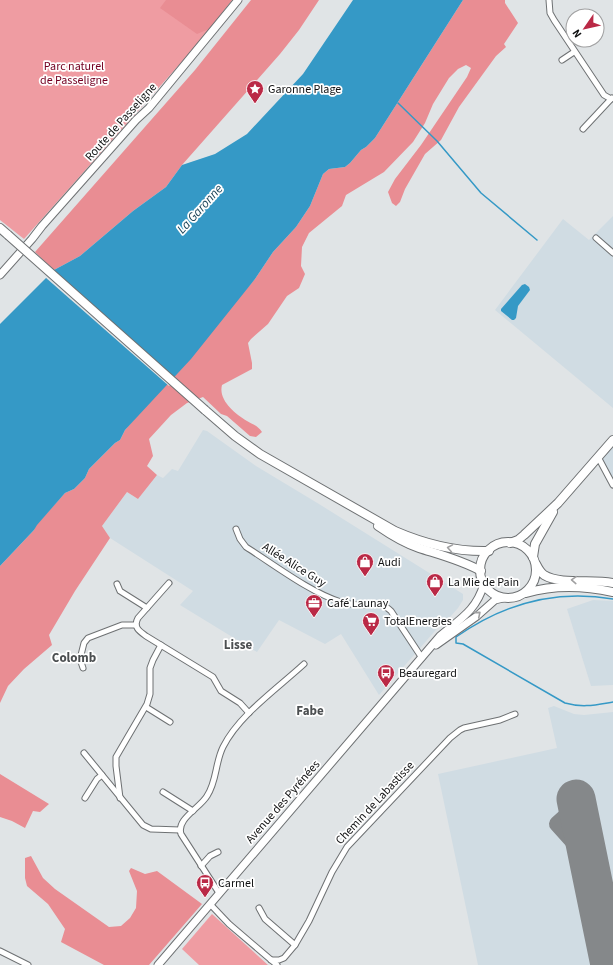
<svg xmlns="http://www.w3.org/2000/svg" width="613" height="965" viewBox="0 0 613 965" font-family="'Source Sans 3',sans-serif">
  <rect width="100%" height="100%" fill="#e0e4e6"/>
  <!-- built -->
  <g fill="#d0dce3">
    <polygon points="613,216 613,408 495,310 563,219 589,240"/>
    <polygon points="203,430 207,431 256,466 319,504 463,594 463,600 458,608 451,616 441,624 379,695 341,634 325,644 279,620 257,652 180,605 193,591 110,538 102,526 127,492 138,499 157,475 163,478 172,469 178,471"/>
    <polygon points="613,447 613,479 602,458"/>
    <polygon points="593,600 613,601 613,685 591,686 567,609"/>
    <polygon points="554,706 574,714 584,715 613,712 613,965 478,965 438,774 557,748 548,708"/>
  </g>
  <!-- green -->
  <g fill="#ef9ca2">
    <polygon points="0,0 232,0 195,47 24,239 0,220"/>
    <polygon points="212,914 268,965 199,965 182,949"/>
  </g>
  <!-- forest -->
  <g fill="#e98d93">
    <polygon points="166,0 232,0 209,29 197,34 160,8"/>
    <polygon points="251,0 319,0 299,30 280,54 182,165 166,187 133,211 80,256 54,270 35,252 195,70"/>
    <path d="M463,0H505V3L518,23L504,44L506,47L496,56L459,107L441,140L425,154L405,189L400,202L396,206L392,203L388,192L395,179L421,145L467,77L471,68L466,65L458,69L449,78L433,104L425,123L413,142L384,172L346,195L342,206L309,233L302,247L301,266L305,274L299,288L287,296L268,324L251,339L248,343L252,363V369L222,385C218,400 235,414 247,421C254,425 258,426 262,432L256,437L250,436L227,416L221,414L203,397L187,403L171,415L149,439L153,456L147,466L157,475L138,499L127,492L102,526L110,538L75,591L49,635L52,645L24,669L8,686L0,703V566L34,530L36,525L65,493L74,489L85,478L89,469L115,443L120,440L125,430L255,279L273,252L296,227L310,206L323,174L329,169L345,167L350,163L361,150L366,147L375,138Z"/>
    <polygon points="0,774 49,804 40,812 33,811 25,828 12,821 0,817"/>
    <polygon points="31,856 43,878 55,889 109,927 121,926 130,918 136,908 137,891 129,871 131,868 145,874 157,871 202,904 149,965 104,965 61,942 65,929 48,904 27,886 25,878 25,858"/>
  </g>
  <!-- water -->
  <g fill="#3599c6">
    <polygon points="353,0 463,0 375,138 366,147 361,150 350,163 345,167 329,169 323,174 310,206 296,227 273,252 255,279 191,359 125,430 120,440 115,443 89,469 85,478 74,489 65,493 37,525 34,530 0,566 0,324 54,270 80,256 133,211 166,187 182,165 215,154 247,134 303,74"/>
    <polygon points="525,284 529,287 530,290 518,306 516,318 514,320 512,320 501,311 501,309 522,285"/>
  </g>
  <!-- pier -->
  <polygon fill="#e0e4e6" points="52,270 175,380 169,386 45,277"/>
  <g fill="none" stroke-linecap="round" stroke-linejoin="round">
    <!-- stream -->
    <g stroke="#3599c6" stroke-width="1.5">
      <polyline points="398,103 437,141 481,193 537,240"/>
      <path d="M613,599C556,589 503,604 456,637V643L463,644L565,703C583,708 595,705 613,702"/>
    </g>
    <!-- taxiway -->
    <path stroke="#85888a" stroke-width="16" d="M583,834C590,822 578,814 567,815L557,824L584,854L590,867"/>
    <!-- runway -->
    <polyline stroke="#85888a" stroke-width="39" points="576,799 610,965"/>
    <defs>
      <g id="street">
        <polyline points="549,0 550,13 554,20 604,95 611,99"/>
        <polyline points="562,60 574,52"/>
        <polyline points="583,129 612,98"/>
        <polyline points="596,238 613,253"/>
        <polyline points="598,457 613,485"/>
        <path d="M236,529L240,539L246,547C273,564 311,593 341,602C348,604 356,605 363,605C374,605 382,602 391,611L422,658"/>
        <path d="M169,583L138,618C133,627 139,631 146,636L213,677L221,691L240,703L249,713"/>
        <polyline points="117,584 120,591 147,608"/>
        <polyline points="83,668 80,659 84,643 88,638 122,625 136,625"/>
        <polyline points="146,707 170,722"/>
        <polyline points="84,753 143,825 151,829 180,830"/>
        <polyline points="163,792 193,811"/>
        <polyline points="85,798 97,779 102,775"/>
        <polyline points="120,798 116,766 116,757 147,704 150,694 150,668 153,660 161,645"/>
        <polyline points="201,866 210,856 218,852"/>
        <path d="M219,893L181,834C176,819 200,808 207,796C217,781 215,763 223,747C239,715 278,688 304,664"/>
        <polyline points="210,904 229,924 277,965"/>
        <polyline points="259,908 265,919 295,945"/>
        <polyline points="0,951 28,965"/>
        <polyline points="271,960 279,960 284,958 295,945 309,921 332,872 347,847 450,738 460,730 464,728 500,720 515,714"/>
      </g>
      <g id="secondary">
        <polyline points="0,275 32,239 42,226 136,120 149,108 238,0"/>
        <polyline points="436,645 477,616 495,600 503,598"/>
        <path d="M158,965L440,636C460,619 476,611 484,584"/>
      </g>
      <g id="primary">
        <polyline points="0,228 8,235"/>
        <path d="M205,410L235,436L260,454L395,531C425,544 456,552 489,551"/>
        <path d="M378,526C391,535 404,543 419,548C441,555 461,560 481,571"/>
        <circle cx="508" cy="570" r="28"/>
        <polyline points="510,543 518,540 524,535 558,503 613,440"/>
        <polyline points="533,557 535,544 553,512"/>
        <path d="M536,564C538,568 540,572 544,575C560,585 594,579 613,583"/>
        <path d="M526,593C553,585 585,586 613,592"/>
      </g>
    </defs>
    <!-- street casing -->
    <use href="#street" stroke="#6e7173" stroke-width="7"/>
    <!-- secondary casing -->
    <use href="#secondary" stroke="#6e7173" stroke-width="9"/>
    <!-- primary casing -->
    <use href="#primary" stroke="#6e7173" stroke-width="10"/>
    <!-- street -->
    <use href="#street" stroke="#fff" stroke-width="5"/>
    <!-- secondary -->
    <use href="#secondary" stroke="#fff" stroke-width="7"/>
    <!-- primary -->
    <use href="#primary" stroke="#fff" stroke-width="8"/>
    <defs>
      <polyline id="primary-bridge" points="8,235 205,410"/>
    </defs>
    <!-- primary-bridge casing -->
    <use href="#primary-bridge" stroke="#6e7173" stroke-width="10" stroke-linecap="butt"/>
    <!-- primary-bridge -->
    <use href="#primary-bridge" stroke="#fff" stroke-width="8"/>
  </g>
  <!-- one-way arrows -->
  <defs><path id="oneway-chevron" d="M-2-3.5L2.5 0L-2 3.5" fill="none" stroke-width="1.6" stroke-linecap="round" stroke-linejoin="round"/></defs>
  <g stroke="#a0a0a1">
    <use href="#oneway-chevron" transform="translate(450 548) rotate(-170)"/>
    <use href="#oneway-chevron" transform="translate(574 580) rotate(-177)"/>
    <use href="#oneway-chevron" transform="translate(478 614) rotate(-40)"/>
  </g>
  <!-- icons -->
  <defs>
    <symbol id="sight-pin" viewBox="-11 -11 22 30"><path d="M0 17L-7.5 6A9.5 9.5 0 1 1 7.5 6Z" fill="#ba2946" stroke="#fff"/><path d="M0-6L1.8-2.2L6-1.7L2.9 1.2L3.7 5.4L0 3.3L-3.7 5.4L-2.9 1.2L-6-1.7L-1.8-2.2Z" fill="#fff"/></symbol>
    <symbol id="shop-pin" viewBox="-11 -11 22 30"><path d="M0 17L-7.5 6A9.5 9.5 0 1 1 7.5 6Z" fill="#ba2946" stroke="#fff"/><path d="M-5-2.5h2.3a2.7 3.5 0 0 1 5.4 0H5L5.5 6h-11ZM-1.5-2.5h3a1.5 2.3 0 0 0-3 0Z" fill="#fff"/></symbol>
    <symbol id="office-pin" viewBox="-11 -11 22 30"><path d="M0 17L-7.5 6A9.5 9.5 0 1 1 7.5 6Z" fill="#ba2946" stroke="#fff"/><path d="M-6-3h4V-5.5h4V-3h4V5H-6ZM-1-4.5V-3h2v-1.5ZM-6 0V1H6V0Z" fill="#fff"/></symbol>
    <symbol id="supermarket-pin" viewBox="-11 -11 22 30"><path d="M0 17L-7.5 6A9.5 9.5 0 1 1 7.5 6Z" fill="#ba2946" stroke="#fff"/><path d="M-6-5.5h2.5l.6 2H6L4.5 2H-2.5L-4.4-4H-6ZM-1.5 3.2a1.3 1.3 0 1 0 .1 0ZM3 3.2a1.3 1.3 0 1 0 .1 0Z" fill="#fff"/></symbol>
    <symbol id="bus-pin" viewBox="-11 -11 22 30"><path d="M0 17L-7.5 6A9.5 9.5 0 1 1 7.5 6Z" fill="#ba2946" stroke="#fff"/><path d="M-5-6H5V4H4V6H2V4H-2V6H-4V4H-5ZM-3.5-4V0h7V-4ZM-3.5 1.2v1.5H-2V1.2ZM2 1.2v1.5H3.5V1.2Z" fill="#fff"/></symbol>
  </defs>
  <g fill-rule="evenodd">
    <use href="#sight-pin" x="245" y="79" width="20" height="27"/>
    <use href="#shop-pin" x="355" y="552" width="20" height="27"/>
    <use href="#shop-pin" x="425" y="572" width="20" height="27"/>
    <use href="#office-pin" x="304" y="593" width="20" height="27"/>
    <use href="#supermarket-pin" x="361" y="611" width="20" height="27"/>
    <use href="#bus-pin" x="376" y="663" width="20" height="27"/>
    <use href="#bus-pin" x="195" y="873" width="20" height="27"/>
  </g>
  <g text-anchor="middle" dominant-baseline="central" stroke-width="3.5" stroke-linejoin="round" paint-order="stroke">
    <!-- park labels -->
    <g font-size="12" fill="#730021" stroke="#fff">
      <text x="74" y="66">Parc naturel<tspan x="74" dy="14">de Passeligne</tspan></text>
    </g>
    <!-- poi labels -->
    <g font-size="12" fill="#111213" stroke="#fff" text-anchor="start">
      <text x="268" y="89">Garonne Plage</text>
      <text x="378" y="562">Audi</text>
      <text x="448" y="582">La Mie de Pain</text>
      <text x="327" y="603">Café Launay</text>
      <text x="384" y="621">TotalEnergies</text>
      <text x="399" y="673">Beauregard</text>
      <text x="218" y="883">Carmel</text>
    </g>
    <!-- street labels -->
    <g font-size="12" fill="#111213" stroke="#fff">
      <text transform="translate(121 122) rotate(-48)">Route de Passeligne</text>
      <text transform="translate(294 565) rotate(32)">Allée Alice Guy</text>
      <text transform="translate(283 802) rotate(-49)">Avenue des Pyrénées</text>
      <text transform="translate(375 803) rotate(-47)">Chemin de Labastisse</text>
    </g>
    <!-- water labels -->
    <g font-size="13" font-style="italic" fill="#1c4559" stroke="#fff">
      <text transform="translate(200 209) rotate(-48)">La Garonne</text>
    </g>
    <!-- neighbourhood labels -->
    <g font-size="13" font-weight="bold" fill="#4c4f51" stroke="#fff">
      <text x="238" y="645">Lisse</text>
      <text x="74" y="658">Colomb</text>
      <text x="310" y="711">Fabe</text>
    </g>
  </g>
  <!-- north arrow -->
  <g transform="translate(585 28) rotate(236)"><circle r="19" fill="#ffffff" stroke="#a0a0a1"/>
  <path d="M0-3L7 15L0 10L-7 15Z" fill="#ba2946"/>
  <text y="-6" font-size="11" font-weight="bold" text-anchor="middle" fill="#111213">N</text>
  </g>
</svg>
